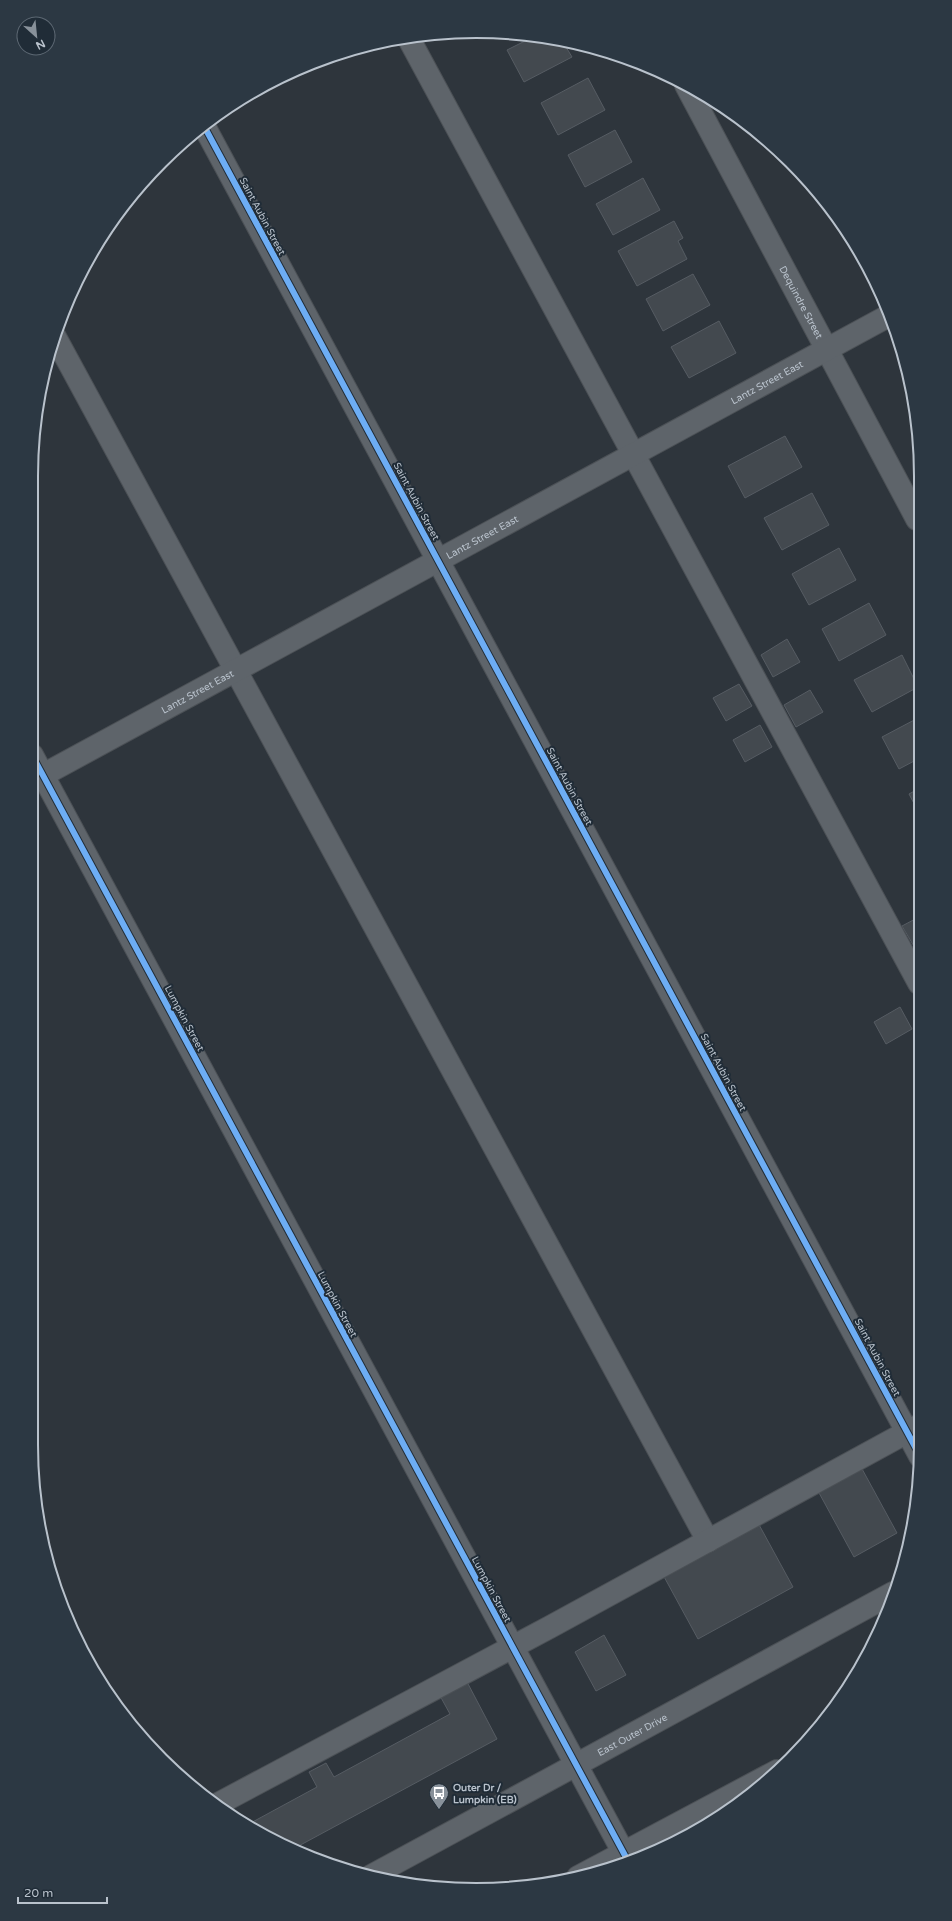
<svg xmlns="http://www.w3.org/2000/svg" width="952" height="1921" viewBox="0 0 952 1921" font-family="'Varela Round',sans-serif">
	<style>
		.building { fill: #43494f; stroke: #565c63 }
		.lines { fill: none; stroke-linecap: round; stroke-linejoin: round }
		.minor-casing { stroke: #4c5156; stroke-width: 24 }
		.minor { stroke: #5e646a; stroke-width: 22 }
		.cycleway-casing { stroke: #202c37; stroke-width: 8 }
		.cycleway { stroke: #6dadf4; stroke-width: 6 }
		.labels { text-anchor: middle; stroke-width: 4; stroke-linejoin: round; paint-order: stroke }
		.street-label { font-size: 10px; fill: #b9c2cc; stroke: #202c37 }
		.poi-label { font-size: 10px; font-weight: bold; fill: #b9c2cc; stroke: #202c37; text-anchor: start }
		.rim { fill: none; stroke: #b9c2cc; stroke-width: 2 }
	</style>
	<rect width="100%" height="100%" fill="#2e353c"/>
	<g class="building">
		<path d="M533,37L563,42L572,57L524,82L507,50Z"/>
		<path d="M588,78L605,110L558,135L541,103Z"/>
		<path d="M615,130L632,162L585,187L568,155Z"/>
		<path d="M643,178L660,210L613,235L596,204Z"/>
		<path d="M674,221L683,238L678,241L687,259L637,286L618,251Z"/>
		<path d="M693,274L710,305L663,331L646,299Z"/>
		<path d="M719,321L736,353L689,378L671,347Z"/>
		<path d="M785,436L802,467L745,498L728,466Z"/>
		<path d="M812,493L829,525L782,550L764,518Z"/>
		<path d="M839,548L856,580L809,605L792,574Z"/>
		<path d="M869,603L886,635L839,661L822,629Z"/>
		<path d="M787,639L800,662L773,677L761,655Z"/>
		<path d="M902,655L918,687L872,712L854,680Z"/>
		<path d="M739,684L752,706L726,721L713,698Z"/>
		<path d="M810,690L823,712L796,727L784,705Z"/>
		<path d="M918,718V759L899,769L882,737Z"/>
		<path d="M760,725L772,747L745,762L733,740Z"/>
		<path d="M918,789V811L909,794Z"/>
		<path d="M919,917V946L915,948L902,926Z"/>
		<path d="M900,1007L912,1029L886,1044L874,1022Z"/>
		<path d="M861,1467L897,1533L854,1557L818,1491Z"/>
		<path d="M757,1521L793,1587L698,1639L662,1573Z"/>
		<path d="M604,1635L626,1675L596,1691L575,1652Z"/>
		<path d="M466,1680L497,1739L293,1849L247,1825L317,1787L309,1772L326,1763L334,1777L450,1714L439,1694Z"/>
	</g>
	<g class="lines">
		<defs>
			<g id="minor">
				<path d="M408,37L919,983"/>
				<path id="s1" d="M686,85L917,519"/>
				<path d="M204,126L920,1456"/>
				<path d="M55,337L708,1541"/>
				<path d="M32,755L628,1861"/>
				<path id="s2" d="M32,781L890,315"/>
				<path d="M216,1805L550,1627L920,1425"/>
				<path id="s3" d="M371,1876L893,1593"/>
				<path d="M578,1877L777,1771"/>
			</g>
		</defs>
		<use href="#minor" class="minor-casing"/>
		<use href="#minor" class="minor"/>
		<defs>
			<g id="cycleway">
				<path d="M204,126L920,1456"/>
				<path d="M32,755L628,1861"/>
			</g>
		</defs>
		<use href="#cycleway" class="cycleway-casing"/>
		<use href="#cycleway" class="cycleway"/>
	</g>
	<defs>
		<symbol id="bus-pin" viewBox="-11 -11 22 30"><path d="M0 17L-7.5 6A9.5 9.5 0 1 1 7.5 6Z" fill="#88919a" stroke="#202c37"/><path d="M-5-6H5V4H4V6H2V4H-2V6H-4V4H-5ZM-3.5-4V0h7V-4ZM-3.5 1.2v1.5H-2V1.2ZM2 1.2v1.5H3.5V1.2Z" fill="#fff"/></symbol>
	</defs>
	<g fill-rule="evenodd">
		<use href="#bus-pin" x="428" y="1782" width="22" height="30"/>
	</g>
	<g class="labels">
		<g class="street-label">
			<text transform="translate(263 216) rotate(62)" y="4">Saint Aubin Street</text>
			<text dy="4" stroke="none"><textPath href="#s1" startOffset="246">Dequindre Street</textPath></text>
			<text dy="4" stroke="none"><textPath href="#s2" startOffset="836">Lantz Street East</textPath></text>
			<text transform="translate(417 501) rotate(62)" y="4">Saint Aubin Street</text>
			<text dy="4" stroke="none"><textPath href="#s2" startOffset="512">Lantz Street East</textPath></text>
			<text dy="4" stroke="none"><textPath href="#s2" startOffset="188">Lantz Street East</textPath></text>
			<text transform="translate(570 786) rotate(62)" y="4">Saint Aubin Street</text>
			<text transform="translate(185 1018) rotate(62)" y="4">Lumpkin Street</text>
			<text transform="translate(724 1072) rotate(62)" y="4">Saint Aubin Street</text>
			<text transform="translate(338 1304) rotate(62)" y="4">Lumpkin Street</text>
			<text transform="translate(878 1357) rotate(62)" y="4">Saint Aubin Street</text>
			<text transform="translate(492 1589) rotate(62)" y="4">Lumpkin Street</text>
			<text dy="4" stroke="none"><textPath href="#s3" startOffset="297">East Outer Drive</textPath></text>
		</g>
		<g class="poi-label">
			<text x="453" y="1791">Outer Dr /<tspan x="453" dy="12">Lumpkin (EB)</tspan></text>
		</g>
	</g>
	<path d="M0 0H952V1921H0ZM476 38H476A438 438 0 0 1 914 476V1445A438 438 0 0 1 476 1883H476A438 438 0 0 1 38 1445V476A438 438 0 0 1 476 38Z" fill="#2c3843" fill-rule="evenodd"/>
	<path class="rim" d="M476 38H476A438 438 0 0 1 914 476V1445A438 438 0 0 1 476 1883H476A438 438 0 0 1 38 1445V476A438 438 0 0 1 476 38Z"/>
	<g transform="translate(36 36) rotate(153)"><circle r="19" fill="#202c37" stroke="#5d6873"/>
	<path d="M0-3L7 15L0 10L-7 15Z" fill="#88919a"/>
	<text y="-6" font-size="11" font-weight="bold" text-anchor="middle" fill="#b9c2cc">N</text>
	</g>
	<path d="M18 1897v6h89v-6" fill="none" stroke="#b9c2cc" stroke-width="2"/>
	<text x="24" y="1897" font-size="12" fill="#b9c2cc" stroke="#202c37" stroke-width="3" paint-order="stroke">20 m</text>
</svg>
